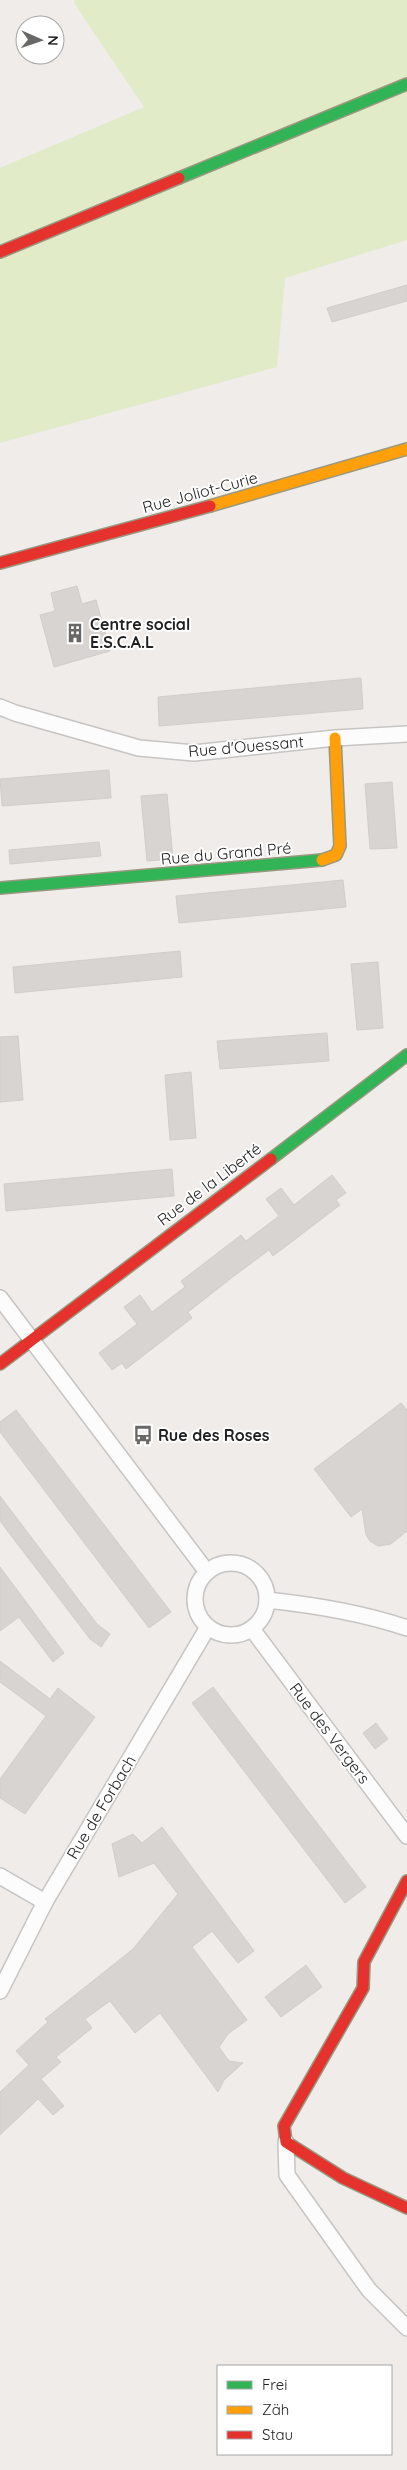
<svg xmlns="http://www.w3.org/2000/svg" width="407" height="2470" viewBox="0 0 407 2470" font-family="Quicksand,sans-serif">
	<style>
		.grass { fill: #e1ebc8 }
		.building { fill: #d7d4d2; stroke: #d2cdca }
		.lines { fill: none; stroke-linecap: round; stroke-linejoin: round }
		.street-casing { stroke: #c6c5c4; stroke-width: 18 }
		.fast-casing { stroke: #9a9880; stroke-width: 14 }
		.slow-casing { stroke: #9a9880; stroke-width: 14 }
		.jam-casing { stroke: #9a9880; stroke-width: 14 }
		.street { stroke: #fdfcfc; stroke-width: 15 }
		.fast { stroke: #30b455; stroke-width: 11 }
		.slow { stroke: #ff9f0a; stroke-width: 11 }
		.jam { stroke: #e5322d; stroke-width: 11 }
		.labels { text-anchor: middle; stroke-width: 4; stroke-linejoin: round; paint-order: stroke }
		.street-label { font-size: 16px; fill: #212121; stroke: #fff }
		.poi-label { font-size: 16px; font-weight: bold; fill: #212121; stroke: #fff; text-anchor: start }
	</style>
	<rect width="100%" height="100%" fill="#efece9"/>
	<path class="grass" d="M75,0H407V240L285,278L277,367L0,443V168L144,107L74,3Z"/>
	<g class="building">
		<path d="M407,285V301L332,322L327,308Z"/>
		<path d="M77,586L82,604L96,600L110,651L54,667L40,615L55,611L51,593Z"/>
		<path d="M361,678L363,709L159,726L158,697Z"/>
		<path d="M109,770L111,798L2,806L0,779Z"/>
		<path d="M392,782L397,848L370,849L365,784Z"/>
		<path d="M167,794L173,859L147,861L141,796Z"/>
		<path d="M99,842L101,856L10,864L9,850Z"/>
		<path d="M343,880L346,907L179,923L176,896Z"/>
		<path d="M180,951L182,977L15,993L13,967Z"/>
		<path d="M378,962L383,1028L357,1030L351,964Z"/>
		<path d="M327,1033L329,1061L220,1069L217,1041Z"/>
		<path d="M18,1036L23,1100L0,1102V1037Z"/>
		<path d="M191,1072L196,1138L170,1140L165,1075Z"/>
		<path d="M172,1169L174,1196L6,1211L4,1184Z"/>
		<path d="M332,1175L346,1193L336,1200L340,1205L273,1256L269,1250L234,1276L188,1312L192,1318L126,1369L122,1363L112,1370L99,1353L137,1324L124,1307L140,1295L152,1312L185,1287L181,1281L241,1235L246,1241L279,1216L266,1199L281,1188L294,1205Z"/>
		<path d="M401,1403L407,1410V1531L391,1544L378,1546L370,1541L366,1535L362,1509L351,1517L314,1469Z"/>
		<path d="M16,1410L171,1612L149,1628L0,1432V1422Z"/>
		<path d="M0,1496L97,1624L110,1634L101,1647L90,1639L0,1521Z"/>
		<path d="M0,1567L64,1653L53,1662L19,1617L0,1631Z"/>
		<path d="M0,1661L50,1699L58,1688L95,1717L25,1814L0,1798V1779L46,1716L0,1682Z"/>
		<path d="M213,1687L366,1887L345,1903L192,1703Z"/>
		<path d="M376,1723L388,1739L375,1749L363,1733Z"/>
		<path d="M162,1827L254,1951L238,1963L212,1931L192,1947L247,2020L228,2034L219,2047L229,2061L243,2063L224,2080L218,2092L160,2013L135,2033L110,2001L85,2019L92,2028L56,2057L61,2062L41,2079L64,2106L53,2115L38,2099L0,2135V2092L29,2065L16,2051L48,2022L45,2019L133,1949L178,1894L154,1863L119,1877L112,1844L133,1834L142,1843Z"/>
		<path d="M306,1965L322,1987L281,2017L265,1997Z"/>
	</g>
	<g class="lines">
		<defs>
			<g id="street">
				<path d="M0,707L15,713L139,748L194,753L335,738L407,734"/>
				<path d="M0,1298L207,1572"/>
				<circle cx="231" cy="1599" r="36"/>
				<path d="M267,1600C314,1605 363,1613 407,1628"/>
				<path d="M252,1629L407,1836"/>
				<path d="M0,1876L45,1902"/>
				<path d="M0,1991L45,1902L208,1627"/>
				<path d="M286,2142L287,2175L369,2290L407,2328"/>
			</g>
			<g id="fast">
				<path d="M179,178L407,84"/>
				<path d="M0,888L322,860"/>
				<path d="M271,1159L407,1055"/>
			</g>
			<g id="slow">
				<path d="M210,506L407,449"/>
				<path d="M322,860L336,855L340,846L335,738"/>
			</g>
			<g id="jam">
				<path d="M0,252L179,178"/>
				<path d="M0,563L210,506"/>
				<path d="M0,1364L271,1159"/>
				<path d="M407,1881L364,1962L363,1988L284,2126L286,2142L343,2178L407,2208"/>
			</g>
		</defs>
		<use href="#street" class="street-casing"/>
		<use href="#fast" class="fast-casing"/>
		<use href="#slow" class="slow-casing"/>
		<use href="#jam" class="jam-casing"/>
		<use href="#street" class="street"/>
		<use href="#fast" class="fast"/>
		<use href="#slow" class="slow"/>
		<use href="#jam" class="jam"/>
	</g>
	<defs>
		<symbol id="building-bare" viewBox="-9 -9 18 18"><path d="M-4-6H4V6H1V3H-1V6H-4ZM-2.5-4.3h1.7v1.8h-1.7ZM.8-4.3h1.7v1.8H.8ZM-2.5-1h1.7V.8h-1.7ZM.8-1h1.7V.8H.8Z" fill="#696867" stroke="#fff" stroke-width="2.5" paint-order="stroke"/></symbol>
		<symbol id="bus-bare" viewBox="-9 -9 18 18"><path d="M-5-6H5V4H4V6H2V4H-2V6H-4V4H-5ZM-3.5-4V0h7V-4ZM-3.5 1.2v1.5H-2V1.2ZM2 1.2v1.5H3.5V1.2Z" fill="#696867" stroke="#fff" stroke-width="2.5" paint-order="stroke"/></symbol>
	</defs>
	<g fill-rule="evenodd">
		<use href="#building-bare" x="61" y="619" width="28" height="28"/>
		<use href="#bus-bare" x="129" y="1421" width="28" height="28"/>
	</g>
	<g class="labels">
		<g class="street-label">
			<text transform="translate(200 492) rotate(-15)" y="6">Rue Joliot-Curie</text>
			<text transform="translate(246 746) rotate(-5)" y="6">Rue d'Ouessant</text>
			<text transform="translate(226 853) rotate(-5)" y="6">Rue du Grand Pré</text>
			<text transform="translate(209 1184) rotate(-37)" y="6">Rue de la Liberté</text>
			<text transform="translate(330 1733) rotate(53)" y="6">Rue des Vergers</text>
			<text transform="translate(101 1807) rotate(-59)" y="6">Rue de Forbach</text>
		</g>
		<g class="poi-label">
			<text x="90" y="630">Centre social<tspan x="90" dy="18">E.S.C.A.L</tspan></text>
			<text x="158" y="1441">Rue des Roses</text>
		</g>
	</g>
	<rect x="217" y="2365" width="175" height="90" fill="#ffffff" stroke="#a6a6a6"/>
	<rect x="227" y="2381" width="25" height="8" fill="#30b455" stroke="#a6a6a6"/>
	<text x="262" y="2390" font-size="15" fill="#212121">Frei</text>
	<rect x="227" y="2406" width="25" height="8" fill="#ff9f0a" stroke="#a6a6a6"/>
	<text x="262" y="2415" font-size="15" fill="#212121">Zäh</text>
	<rect x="227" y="2431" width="25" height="8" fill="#e5322d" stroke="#a6a6a6"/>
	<text x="262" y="2440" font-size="15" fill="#212121">Stau</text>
	<g transform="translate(40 40) rotate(92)"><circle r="24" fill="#ffffff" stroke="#a6a6a6"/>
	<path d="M0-4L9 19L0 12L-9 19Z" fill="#696867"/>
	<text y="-8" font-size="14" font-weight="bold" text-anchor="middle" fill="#212121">N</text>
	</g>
</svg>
